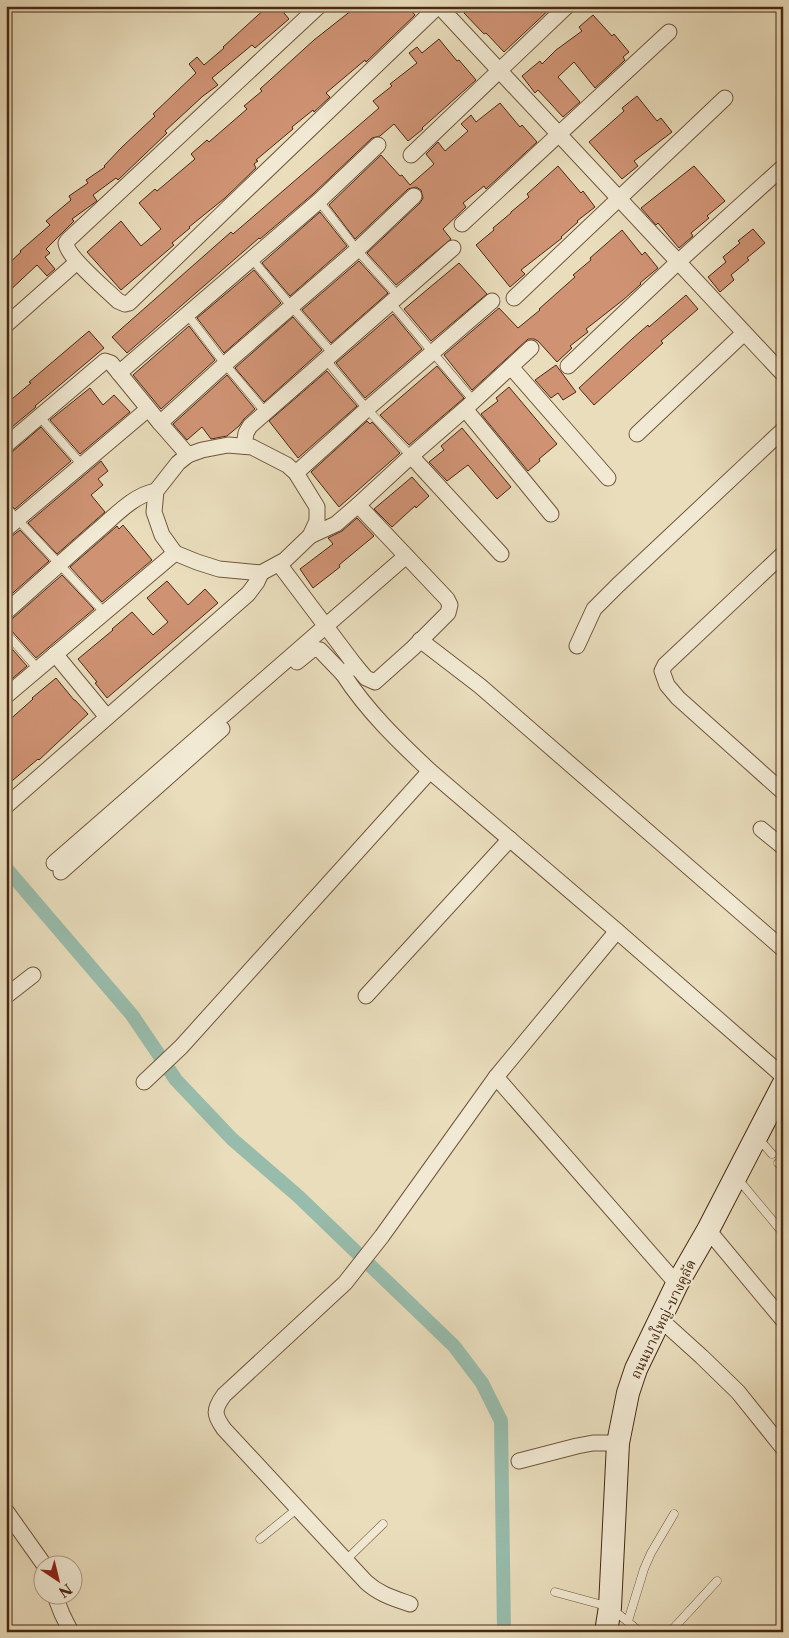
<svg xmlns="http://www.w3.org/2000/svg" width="789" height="1638" viewBox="0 0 789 1638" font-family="'Libre Caslon Text','Noto Serif Thai',serif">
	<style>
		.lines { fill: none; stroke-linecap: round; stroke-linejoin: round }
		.canal { stroke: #98bcac; stroke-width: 14 }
		.building { fill: #cf9374; stroke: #492913 }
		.lane-casing { stroke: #71563d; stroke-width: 9 }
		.street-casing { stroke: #71563d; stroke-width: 17 }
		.secondary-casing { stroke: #492913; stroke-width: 24 }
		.lane { stroke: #f1e9d3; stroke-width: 8 }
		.street { stroke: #f1e9d3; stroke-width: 15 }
		.secondary { stroke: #f1e9d3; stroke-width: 22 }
		.labels { text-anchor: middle; stroke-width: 4; stroke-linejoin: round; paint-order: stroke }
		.street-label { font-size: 14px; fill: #492913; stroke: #f1e9d3 }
	</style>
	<rect width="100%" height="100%" fill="#e9ddbc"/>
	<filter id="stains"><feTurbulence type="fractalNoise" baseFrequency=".004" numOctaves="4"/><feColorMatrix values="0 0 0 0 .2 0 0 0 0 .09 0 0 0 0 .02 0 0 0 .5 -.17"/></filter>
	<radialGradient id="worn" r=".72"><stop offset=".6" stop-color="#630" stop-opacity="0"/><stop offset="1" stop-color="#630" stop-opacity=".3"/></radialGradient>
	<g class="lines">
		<path class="canal" d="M6,868L132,1015L176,1080L232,1139L298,1196L454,1346L482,1383L501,1421L504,1632"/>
	</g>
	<g class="building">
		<path d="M268,6H293L284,13L289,19L255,48L252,45L212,78L218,85L203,96L165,131L167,133L118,180L116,178L93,195L97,201L72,219L74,221L46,249L50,253L45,257L55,269L47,276L37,265L6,294V266L21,252L20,251L50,225L46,221L71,200L69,196L88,183L86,180L105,167L104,166L122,147L155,116L153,114L196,73L189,64L197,57L204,65L224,48L223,47Z"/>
		<path d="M357,6H408L415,15L366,62L365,60L326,93L330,97L314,112L313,110L292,127L293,129L256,160L258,161L254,164L256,168L225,198L189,227L190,228L172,243L174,245L121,290L87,252L121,221L141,246L161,229L139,203L155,189L157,191L195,159L191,154L207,140L209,142L247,109L244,106L262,91L260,89L314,40Z"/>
		<path d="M471,6H553L504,52L486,33L484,34L464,13Z"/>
		<path d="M593,15L612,36L614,34L629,52L623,57L625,60L595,88L574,62L558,77L580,102L563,117L538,90L535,93L522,76L540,61L542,64L556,50L582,31L579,27Z"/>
		<path d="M439,39L457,61L459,60L476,80L422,128L423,129L408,141L394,124L380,136L372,138L313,194L260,239L259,238L127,353L112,337L231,232L233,234L379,108L373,101L392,86L390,84L417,63L409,53L417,47L422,53Z"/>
		<path d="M637,96L657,121L661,118L672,132L634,161L638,166L622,179L589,142L624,111L622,108Z"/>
		<path d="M500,103L520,127L522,125L537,142L486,189L484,186L463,203L466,207L443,229L451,239L396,285L367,253L420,203L423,198L421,190L416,187L408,189L355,239L329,205L381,155L400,176L402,175L410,185L434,164L426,154L438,142L445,151L468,131L461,124L471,115L476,122Z"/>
		<path d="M558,166L581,193L583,191L595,207L577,221L578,222L561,237L562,238L521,270L525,274L510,287L476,245L494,230L493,228L511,213V212L529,197L527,194Z"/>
		<path d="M694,166L725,201L707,216L709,218L691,233L693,236L679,248L658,223L656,225L641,208Z"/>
		<path d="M320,212L347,246L290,296L262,263Z"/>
		<path d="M753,229L765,243L747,258L749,260L731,275L734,280L720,292L708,277L726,262L723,257L740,243L738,241Z"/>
		<path d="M622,230L642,255L645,252L658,268L640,283L641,284L623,300L586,329L588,332L570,346L572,348L557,362L538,341L534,339H528L472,390L444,355L499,308L518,328L540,310L539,309L575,277L573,275L591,260L590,258Z"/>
		<path d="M359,261L388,293L331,343L302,310Z"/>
		<path d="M459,263L487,294L431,341L404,309Z"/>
		<path d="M254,270L281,303L224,353L197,318Z"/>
		<path d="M686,295L698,309L661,341L663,343L594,405L579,388L632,339L648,325L649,327Z"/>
		<path d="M393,314L422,349L365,398L336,363Z"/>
		<path d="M293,317L322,350L264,402L235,368Z"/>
		<path d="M189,326L215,360L161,409L133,375Z"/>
		<path d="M89,331L104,348L35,406L36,407L6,432V404L31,383L29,382Z"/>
		<path d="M556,365L576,392L563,400L558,393L551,398L535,380Z"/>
		<path d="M437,366L464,398L409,445L380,415Z"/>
		<path d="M327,371L357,406L298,458L269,421Z"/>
		<path d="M227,375L255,409L244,419L239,426L227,436L211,439L202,427L187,440L173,424Z"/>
		<path d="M509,387L557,444L539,459L540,461L528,471L481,414L498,401L496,398Z"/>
		<path d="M90,388L103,405L114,395L130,412L80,454L50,420Z"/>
		<path d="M367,421L370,424L372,422L400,453L339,507L311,472Z"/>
		<path d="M41,427L71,461L15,509L6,502V454L12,452Z"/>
		<path d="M462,428L511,487L497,499L468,465L447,481L429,462L444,450L441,446Z"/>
		<path d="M101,461L108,471L98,479L103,485L91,495L105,512L57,554L28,523Z"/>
		<path d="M412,477L429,496L416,508L415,506L392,527L374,509Z"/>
		<path d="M357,518L374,536L339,565L340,567L313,588L300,569L333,544L328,538L342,531Z"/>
		<path d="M123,525L152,560L102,602L70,567L117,526L119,529Z"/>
		<path d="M20,530L49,561L6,599V538L12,536Z"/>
		<path d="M62,575L94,609L36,658L10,629L6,628V621L12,619Z"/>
		<path d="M167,581L188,605L205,589L218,603L107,698L95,683L97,682L78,659L113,630L112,629L132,612L153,635L168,622L147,598Z"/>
		<path d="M6,642L27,666L6,684Z"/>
		<path d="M56,678L74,700H75L88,714L39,760L38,759L6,786V723L33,699L32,698Z"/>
	</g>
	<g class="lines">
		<defs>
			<g id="lane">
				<path d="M319,201L357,250L398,296"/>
				<path d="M252,259L292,307L333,354"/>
				<path d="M391,303L473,400"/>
				<path d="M187,314L225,364L266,413"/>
				<path d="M326,360L367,409L411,456"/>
				<path d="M39,416L82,465"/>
				<path d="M6,507L104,612"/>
				<path d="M6,633L38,669"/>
				<path d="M759,1139L772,1154"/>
				<path d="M778,1163L783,1168"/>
				<path d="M738,1179L783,1233"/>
				<path d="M260,1539L298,1508"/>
				<path d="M346,1560L383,1524"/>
				<path d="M555,1592L610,1607L640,1632"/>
				<path d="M628,1621L644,1569L651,1553L674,1514"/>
				<path d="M670,1632L717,1581"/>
			</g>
			<g id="street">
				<path d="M319,6L68,240L66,243C67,257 106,289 118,301L125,304L129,303L438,6"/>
				<path d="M439,6L783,374"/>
				<path d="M411,155L567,6"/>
				<path d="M462,224L669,32"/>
				<path d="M514,298L725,98"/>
				<path d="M6,325L77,262"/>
				<path d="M568,366L678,262L783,167"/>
				<path d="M511,367L608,478"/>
				<path d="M119,373L319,201L378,145"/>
				<path d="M465,409L551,514"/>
				<path d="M160,423L225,364L357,250L414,196"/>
				<path d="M637,434L744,333"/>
				<path d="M6,445L105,361L111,363L160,423L188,455"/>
				<path d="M228,445L252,447L287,465L296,473L317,507V521L310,536L285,560L261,573L219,569L197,562L175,553L162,535L154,512L156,491L178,463L188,455L202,450Z"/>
				<path d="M244,446L246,433L250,426L453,248"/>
				<path d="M411,456L501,554"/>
				<path d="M296,473L367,409L492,301"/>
				<path d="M6,529L148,409"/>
				<path d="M310,536L336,524L358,505L411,456L465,409L531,348"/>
				<path d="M783,554L665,665L662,671L667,685L678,698L783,792"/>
				<path d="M279,564L355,665L343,674C367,711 398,741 430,771L617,931L783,1076"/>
				<path d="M6,612C36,585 66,558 96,532C114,517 133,495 156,491"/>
				<path d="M420,640L480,686L783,949"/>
				<path d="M577,646L594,609L618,585L783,430"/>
				<path d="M55,654L107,717"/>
				<path d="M297,662L313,649L320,650L343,674"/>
				<path d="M355,665L366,678L375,682L413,648L448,613L450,605L447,599L358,505"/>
				<path d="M6,696L175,553"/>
				<path d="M6,806L248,594L257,582L261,573"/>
				<path d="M761,829L783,847"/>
				<path d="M54,863L406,556"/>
				<path d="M61,872L222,729"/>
				<path d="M6,996L33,975"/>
				<path d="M366,996L510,839"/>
				<path d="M496,1077L677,1284"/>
				<path d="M144,1082L181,1047L430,771"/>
				<path d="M708,1230L783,1320"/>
				<path d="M660,1319L702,1357L738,1392L783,1448"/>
				<path d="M519,1461L577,1446L593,1443H618"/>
				<path d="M6,1511L45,1566"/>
				<path d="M55,1596L62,1614L71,1632"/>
				<path d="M410,1604C393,1598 379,1594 366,1582L224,1429C214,1415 213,1410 224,1395L345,1283L382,1236L496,1077L617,931"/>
			</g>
			<path id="secondary" d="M606,1632L610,1607L618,1443L628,1393L636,1369L677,1284L708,1230L783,1085"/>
		</defs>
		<use href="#lane" class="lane-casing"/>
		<use href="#street" class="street-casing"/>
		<use href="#secondary" class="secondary-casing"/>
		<use href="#lane" class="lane"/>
		<use href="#street" class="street"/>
		<use href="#secondary" class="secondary"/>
	</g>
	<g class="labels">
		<g class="street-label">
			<text transform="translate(663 1319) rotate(-64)" y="5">ถนนบางใหญ่-บางคูลัด</text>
		</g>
	</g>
	<rect width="789" height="1638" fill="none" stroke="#e9ddbc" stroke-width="25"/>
	<rect x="8" y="8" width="774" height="1623" fill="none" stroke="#492913" stroke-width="2.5"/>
	<rect x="12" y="12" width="764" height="1613" fill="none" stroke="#492913"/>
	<g transform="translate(58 1580) rotate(145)"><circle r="24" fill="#f1e9d3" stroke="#ae9c86"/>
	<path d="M0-4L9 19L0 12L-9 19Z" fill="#8f2418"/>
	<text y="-8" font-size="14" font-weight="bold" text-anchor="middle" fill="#492913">N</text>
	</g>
	<rect width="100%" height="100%" filter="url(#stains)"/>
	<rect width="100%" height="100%" fill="url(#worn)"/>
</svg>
